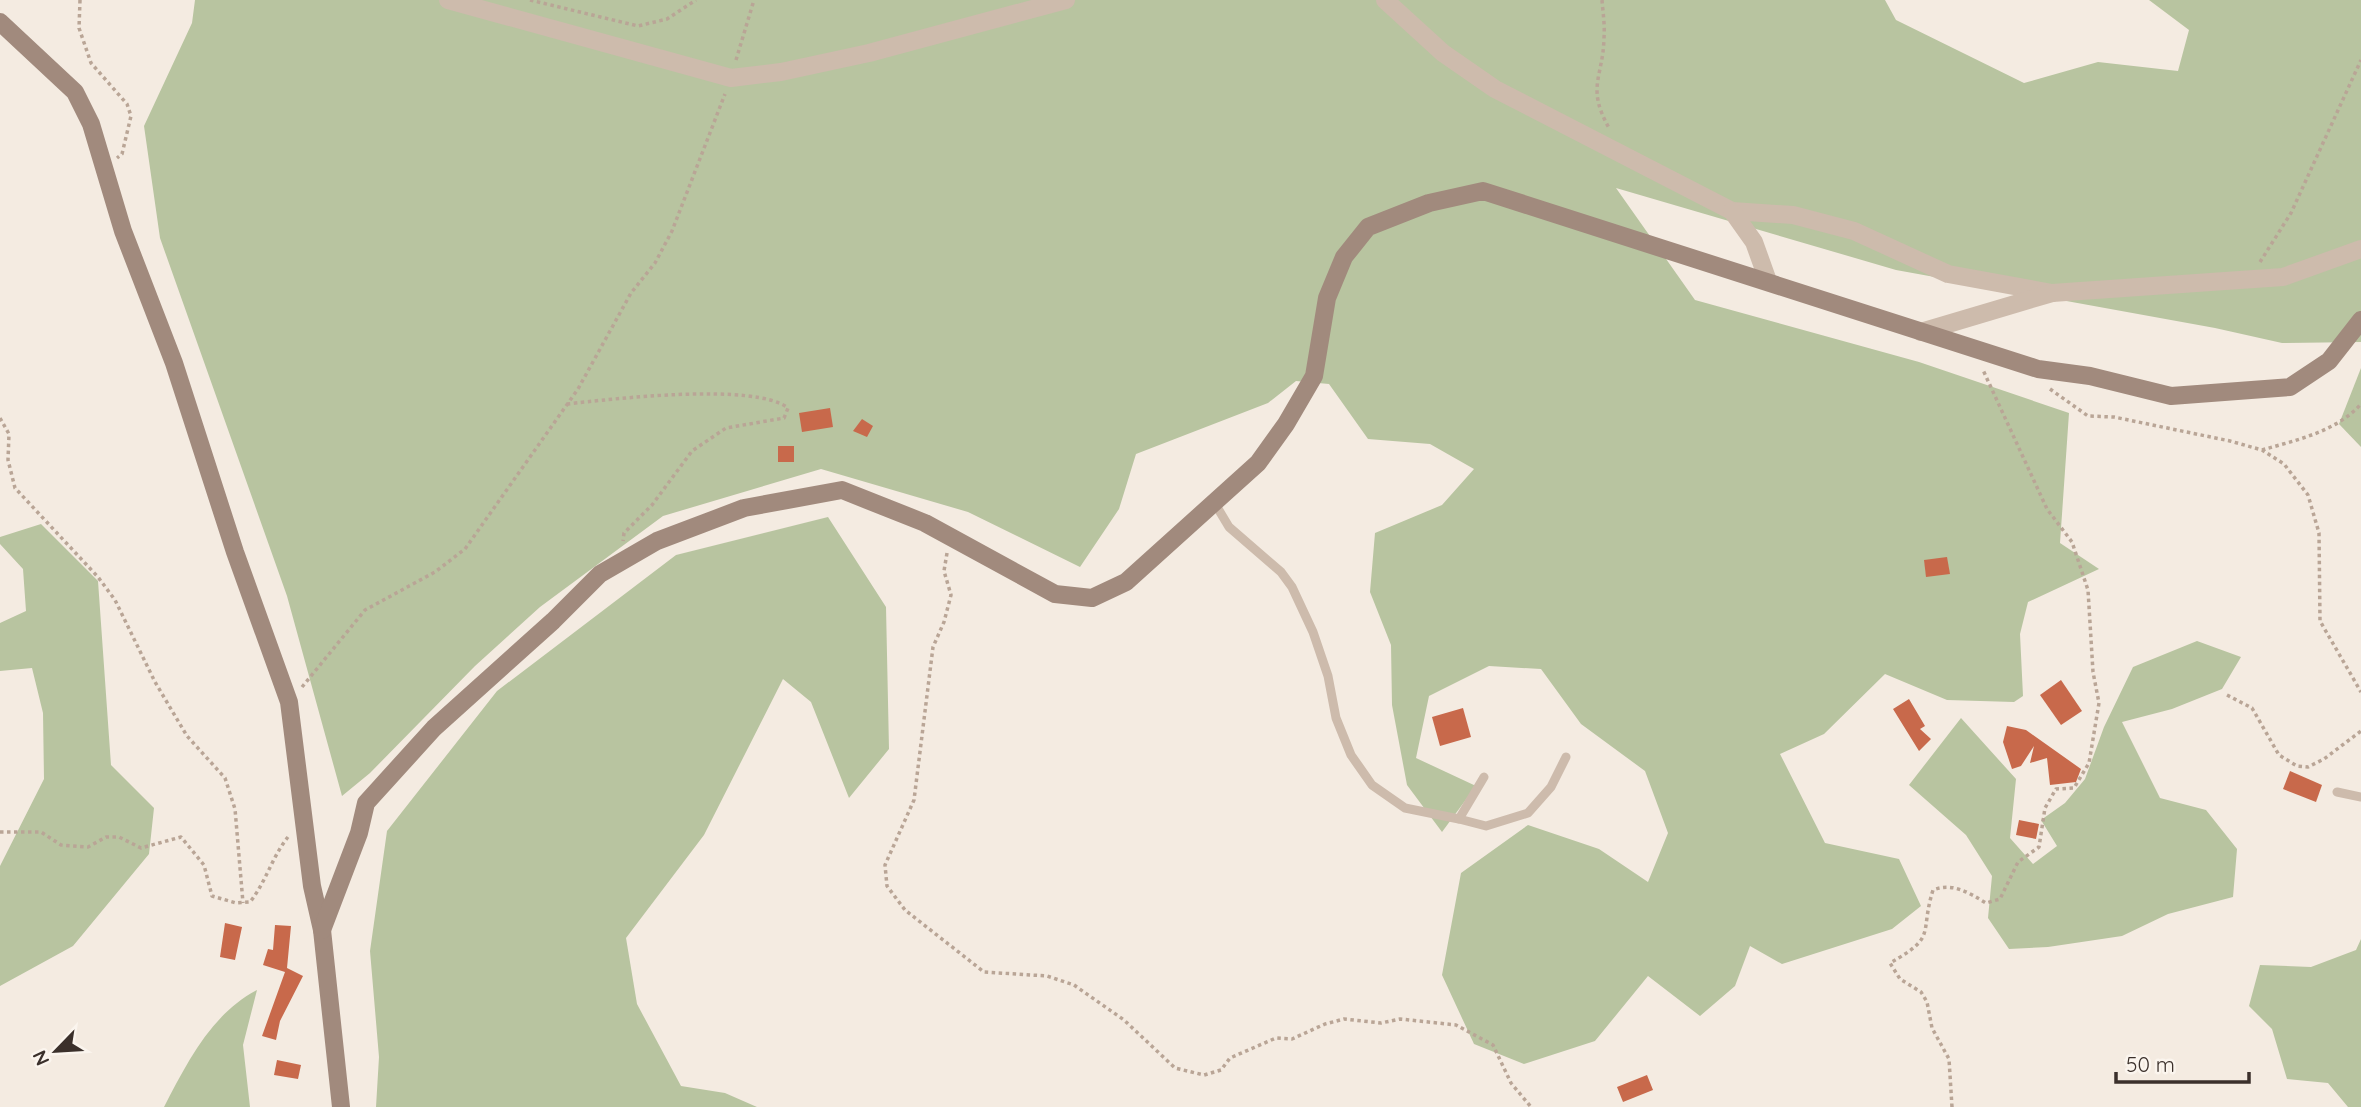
<svg xmlns="http://www.w3.org/2000/svg" width="2361" height="1107" viewBox="0 0 2361 1107" font-family="Quicksand,sans-serif">
	<style>
		.green { fill: #b8c4a0 }
		.building { fill: #c8694b }
		.lines { fill: none; stroke-linecap: round; stroke-linejoin: round }
		.path { stroke: #b9a596; stroke-width: 3.5; stroke-dasharray: 3.5 3.5; stroke-linecap: butt }
		.lane { stroke: #cdbbac; stroke-width: 9 }
		.street { stroke: #cdbbac; stroke-width: 18 }
		.secondary { stroke: #a18a7d; stroke-width: 18 }
	</style>
	<rect width="100%" height="100%" fill="#f4ebe1"/>
	<g class="green">
		<path d="M195,0H1885L1896,20L2024,83L2098,62L2178,71L2189,30L2149,0H2361V342L2282,343L2215,328L1896,270L1616,188L1695,300L1919,362L2069,413L2060,543L2099,569L2028,602L2020,634L2023,696L2014,702L1947,700L1885,674L1824,734L1780,754L1825,843L1899,859L1921,906L1892,929L1782,964L1750,946L1735,986L1700,1016L1648,976L1595,1041L1524,1064L1474,1044L1442,975L1461,873L1528,825L1599,849L1648,882L1668,833L1645,771L1581,724L1541,669L1489,666L1429,696L1416,758L1476,786L1442,832L1407,785L1392,705L1391,645L1370,592L1375,533L1442,505L1474,469L1430,444L1368,439L1329,384L1296,381L1268,403L1136,454L1119,509L1080,567L968,512L821,469L663,516L540,607L475,666L370,773L342,796L287,596L160,238L144,126L192,23Z"/>
		<path d="M2361,368V447L2339,424Z"/>
		<path d="M828,517L886,607L889,749L849,798L811,702L783,679L704,835L626,938L637,1004L681,1086L725,1093L757,1107H376L379,1057L370,951L387,831L497,691L676,555Z"/>
		<path d="M41,524L98,581L111,765L154,808L149,854L73,946L0,986V866L44,779L43,713L32,668L0,671V623L26,611L23,569L0,544V537Z"/>
		<path d="M2197,641L2241,657L2222,689L2172,709L2122,722L2160,798L2206,810L2237,849L2233,897L2168,914L2122,936L2048,947L2009,949L1988,918L1992,876L1966,835L1909,785L1961,718L2016,779L2010,838L2033,864L2057,846L2041,820L2065,803L2085,779L2104,727L2133,667Z"/>
		<path d="M2361,939V1107H2348L2328,1083L2287,1079L2272,1029L2249,1006L2260,965L2311,967L2356,950Z"/>
		<path d="M257,990L243,1045L250,1107H164C187,1063 211,1014 257,990Z"/>
	</g>
	<g class="building">
		<path d="M830,408L833,427L802,432L799,413Z"/>
		<path d="M862,419L873,426L867,437L853,431Z"/>
		<rect x="778" y="446" width="16" height="16"/>
		<path d="M1947,557L1950,574L1926,577L1924,560Z"/>
		<path d="M2061,680L2082,711L2061,725L2040,695Z"/>
		<path d="M1909,699L1925,726L1920,729L1931,739L1919,751L1893,709Z"/>
		<path d="M1463,708L1471,737L1440,746L1432,717Z"/>
		<path d="M2007,726L2026,730L2081,769L2076,782L2050,785L2047,758L2030,763L2034,746L2021,766L2012,769L2003,742Z"/>
		<path d="M2290,771L2322,785L2316,802L2283,789Z"/>
		<path d="M2019,820L2039,824L2036,839L2016,835Z"/>
		<path d="M225,923L242,927L235,960L220,957Z"/>
		<path d="M275,925L291,926L287,968L303,976L280,1021L276,1040L262,1036L285,972L263,965L268,949L273,950Z"/>
		<path d="M277,1060L301,1065L298,1079L274,1075Z"/>
		<path d="M1647,1075L1653,1090L1623,1102L1617,1087Z"/>
	</g>
	<g class="lines">
		<g class="path">
			<path d="M80,0L79,28L91,63L127,104L131,116L122,154L117,158"/>
			<path d="M530,0L638,26L667,19L696,0"/>
			<path d="M1602,0C1603,13 1605,26 1604,38C1603,78 1586,87 1609,128"/>
			<path d="M736,60L754,0"/>
			<path d="M2260,262L2291,213L2361,60"/>
			<path d="M2050,389L2088,416L2114,417L2230,441L2262,450L2284,464L2308,495L2319,533L2320,621L2361,692"/>
			<path d="M567,404C612,399 755,382 788,408L784,418L726,428L692,451L652,505L624,533L623,541"/>
			<path d="M0,418L9,434L8,460L15,488L98,577L115,600L155,682L187,736L225,778L235,809L243,903"/>
			<path d="M2262,450C2296,440 2336,432 2361,404"/>
			<path d="M947,553L944,571L951,595L944,622L933,647L914,800L885,865L887,886L905,910L984,972L1047,976L1074,985L1124,1020L1175,1068L1204,1075L1221,1070L1230,1058L1276,1038L1292,1039L1325,1024L1344,1019L1381,1023L1400,1019L1456,1025L1493,1045L1511,1083L1531,1107"/>
			<path d="M302,687L365,610L435,572L465,549L578,389L631,293L655,263L672,231L725,94"/>
			<path d="M2227,695L2252,708L2279,755L2297,766L2308,767L2324,759L2361,731"/>
			<path d="M0,832H41L61,845L88,847L106,837H119L141,848L181,837L204,865L212,896L236,903L250,902C266,882 272,857 288,837"/>
			<path d="M1952,1107L1949,1059L1932,1028L1927,1002L1921,992L1900,979L1890,963C1938,936 1919,935 1933,890C1953,882 1969,893 1986,903L2000,899L2018,862L2039,847L2045,808L2056,789L2074,788L2089,763L2099,703L2093,672L2088,590L2072,542L2047,509L1983,370"/>
		</g>
		<g class="lane">
			<path d="M1214,502L1229,527L1281,572L1292,587L1313,632L1328,676L1336,718L1351,755L1372,785L1405,808L1459,819L1484,777"/>
			<path d="M2337,792L2361,797"/>
			<path d="M1459,819L1486,826L1528,813L1551,787L1566,757"/>
		</g>
		<g class="street">
			<path d="M448,0L731,78L781,72L869,53L1066,0"/>
			<path d="M1385,0L1443,53L1495,89L1732,211L1793,215L1854,231L1948,274L2052,293"/>
			<path d="M1732,211L1754,242L1768,281"/>
			<path d="M1921,332L2052,293L2283,277L2361,249"/>
		</g>
		<g class="secondary">
			<path d="M0,22L75,92L91,124L123,231L174,363L235,552L289,702L312,886L322,930L341,1107"/>
			<path d="M322,930L359,833L366,803L434,728L553,621L600,574L657,541L744,508L842,490L925,523L1055,594L1092,598L1126,582L1258,463L1286,424L1314,376L1327,298L1344,257L1368,227L1429,203L1483,191L2038,369L2090,376L2171,396L2290,387L2329,361L2361,320"/>
		</g>
	</g>
	<g transform="translate(56 1051) rotate(245)" stroke="#fbf5ee" stroke-width="5" paint-order="stroke">
	<path d="M0-5L12 26L0 18L-12 26Z" fill="#3b302b"/>
	<text y="-10" font-size="19" font-weight="bold" text-anchor="middle" fill="#3b302b">N</text>
	</g>
	<path d="M2116 1072v10h133v-10" fill="none" stroke="#3b302b" stroke-width="3.5"/>
	<text x="2126" y="1072" font-size="21" fill="#3b302b" stroke="#fbf5ee" stroke-width="5" paint-order="stroke">50 m</text>
</svg>
